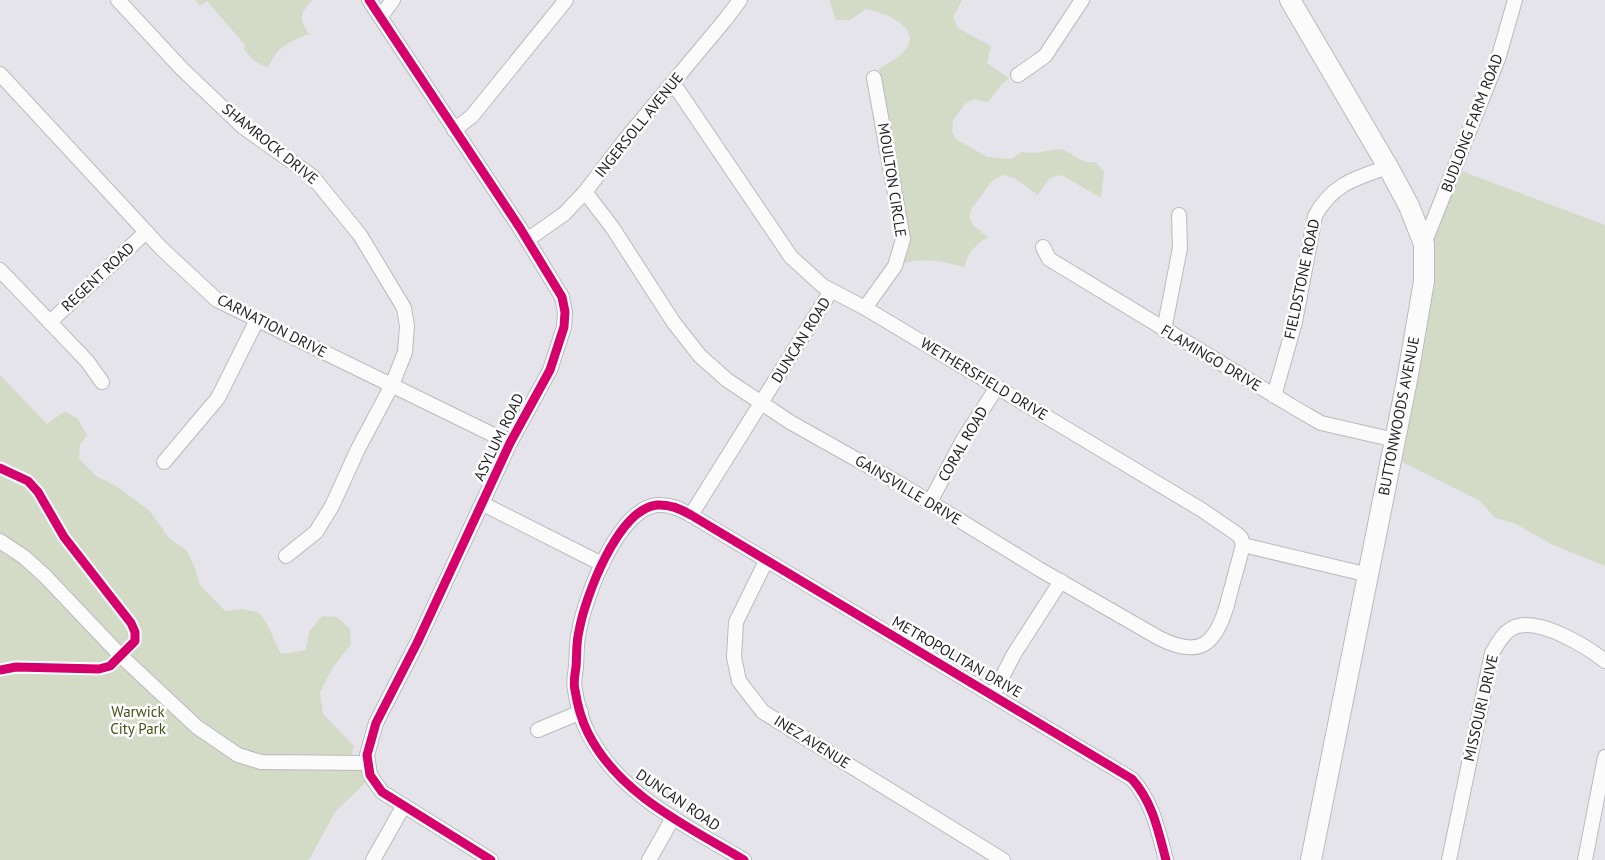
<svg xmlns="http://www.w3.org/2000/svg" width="1605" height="860" viewBox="0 0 1605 860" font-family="'PT Sans',sans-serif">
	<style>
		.green { fill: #d3dbc6 }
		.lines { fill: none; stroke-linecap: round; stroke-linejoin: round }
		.street-casing { stroke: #bababe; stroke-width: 16 }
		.secondary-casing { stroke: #bababe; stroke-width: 22 }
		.street { stroke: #fbfbfc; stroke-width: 14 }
		.secondary { stroke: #fbfbfc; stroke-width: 20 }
		.cycleway-casing { stroke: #fff; stroke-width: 13 }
		.cycleway { stroke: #d6006c; stroke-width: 9 }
		.labels { text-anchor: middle; stroke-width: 5; stroke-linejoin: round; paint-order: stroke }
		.street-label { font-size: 15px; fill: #1f1e22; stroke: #fff }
		.park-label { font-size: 15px; fill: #425115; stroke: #fff }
	</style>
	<rect width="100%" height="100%" fill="#e5e4ea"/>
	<g class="green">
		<path d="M195,0H312C300,15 298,17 309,34C287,43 278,46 268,68L253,60L244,49L245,45L207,1L200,6Z"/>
		<path d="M829,0H962L953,17L958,28L991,46L987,63L1009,78L1001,85L988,102L974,99L965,104L953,120L952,131L956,139L987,157L1011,159L1022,152L1035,153L1057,149L1064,150L1085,162H1095L1104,171L1101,198L1062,175L1050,178L1038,195L1014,178L1003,175L993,180L972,208L969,216L973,225L988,237C976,244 968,253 964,267C939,261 921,256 896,266L902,238L879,69C885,64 893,61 899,56C930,30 887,13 866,9L850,20H836Z"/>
		<path d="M1456,169L1605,225V566L1551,544L1514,523L1495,518L1480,501L1392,457L1405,384L1420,227L1443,197Z"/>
		<path d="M0,375L47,424L65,411L77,418L87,435L80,445L79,458L96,476L116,486L149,510L169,538L187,551L195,568L200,585L225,611L242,609L258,612L266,622L281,654L306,650L309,632L322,616L337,617L350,629L351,644L332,669L320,692L323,714L354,746L349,762L366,763L370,778L335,812L309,860H0Z"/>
	</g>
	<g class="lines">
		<defs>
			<g id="street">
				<path d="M118,0L182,69L243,127L312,176L360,235L404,308L407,326L405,352L392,385L358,449L332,506L316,532L286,556"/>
				<path d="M369,0L520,228L562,297L565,312L564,327L550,370L510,443L417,643L376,723L367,755L370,775L382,792L491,860"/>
				<path d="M381,16L393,0"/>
				<path d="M0,74L162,249L217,300L510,443"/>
				<path d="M1018,75L1045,56L1082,0"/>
				<path d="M673,83L791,257L823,286L865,308L1202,510L1237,534L1241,538L1243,545L1369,575"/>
				<path d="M454,130L472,116L566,0"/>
				<path d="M585,192L612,227L674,323L700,356L727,380L790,422L902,485L1039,569L1159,638C1199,658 1215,646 1227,605C1232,585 1238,565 1243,545"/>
				<path d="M527,240L564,214L585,192L624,141L725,20L740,0"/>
				<path d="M1424,244L1498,59L1515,0"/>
				<path d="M1043,247L1049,259L1295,408L1321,423L1395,440"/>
				<path d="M0,270L87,361L102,382"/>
				<path d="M865,308L895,266L903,239L874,78"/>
				<path d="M50,322L146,232"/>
				<path d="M1164,330L1180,248L1179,215"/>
				<path d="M1274,396L1295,322L1315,216C1332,184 1356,178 1388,167"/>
				<path d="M164,462L218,398L257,320"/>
				<path d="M930,502L963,440L997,387"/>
				<path d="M483,504L602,564"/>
				<path d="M691,515L831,291"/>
				<path d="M0,541L24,557L45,576L120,655L197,727L238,755L261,762L368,763"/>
				<path d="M766,561L736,622L734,657L739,681L763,712L1003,860"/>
				<path d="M993,695L1014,654L1061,581"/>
				<path d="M538,730L581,712"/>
				<path d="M373,860L403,807"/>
				<path d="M649,860L673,818"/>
				<path d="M744,860C687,826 619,795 588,733C582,721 577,703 575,690C573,683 575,674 576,667C577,655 576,642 579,631C585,597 618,509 657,505C670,504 680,509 691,515L1132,779C1153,803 1158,830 1166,860"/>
				<path d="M1449,860L1492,653C1498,643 1505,629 1518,626C1543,620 1586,646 1605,661"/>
				<path d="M1585,860L1605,757"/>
			</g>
			<path id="secondary" d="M1290,0L1388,167L1409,206L1424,244V281L1408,375L1311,860"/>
		</defs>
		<use href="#street" class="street-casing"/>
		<use href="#secondary" class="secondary-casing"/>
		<use href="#street" class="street"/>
		<use href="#secondary" class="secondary"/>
		<defs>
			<g id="cycleway">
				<path d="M369,0L520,228L562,297L565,312L564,327L550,370L510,443L417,643L376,723L367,755L370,775L382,792L491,860"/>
				<path d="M0,468L28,481L38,492L64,537L131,623L135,632V641L110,666L99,669L16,667L0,670"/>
				<path d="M744,860C687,826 619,795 588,733C582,721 577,703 575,690C573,683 575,674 576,667C577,655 576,642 579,631C585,597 618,509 657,505C670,504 680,509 691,515L1132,779C1153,803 1158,830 1166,860"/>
			</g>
		</defs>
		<use href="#cycleway" class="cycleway-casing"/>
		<use href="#cycleway" class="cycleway"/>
	</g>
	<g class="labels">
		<g class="street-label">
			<text transform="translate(1472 123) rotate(-69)" y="5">BUDLONG FARM ROAD</text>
			<text transform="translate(639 125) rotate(-51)" y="5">INGERSOLL AVENUE</text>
			<text transform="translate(270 144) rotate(39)" y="5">SHAMROCK DRIVE</text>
			<text transform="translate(892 180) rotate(81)" y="5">MOULTON CIRCLE</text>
			<text transform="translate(98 277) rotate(-43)" y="5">REGENT ROAD</text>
			<text transform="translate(1302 279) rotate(-78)" y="5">FIELDSTONE ROAD</text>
			<text transform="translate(272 326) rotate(27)" y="5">CARNATION DRIVE</text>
			<text transform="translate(801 340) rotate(-58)" y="5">DUNCAN ROAD</text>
			<text transform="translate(1211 358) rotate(31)" y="5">FLAMINGO DRIVE</text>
			<text transform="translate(984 379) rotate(31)" y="5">WETHERSFIELD DRIVE</text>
			<text transform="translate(1399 416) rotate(-79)" y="5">BUTTONWOODS AVENUE</text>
			<text transform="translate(499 437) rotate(-64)" y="5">ASYLUM ROAD</text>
			<text transform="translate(963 444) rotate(-60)" y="5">CORAL ROAD</text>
			<text transform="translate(908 490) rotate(31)" y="5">GAINSVILLE DRIVE</text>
			<text transform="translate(957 657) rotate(30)" y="5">METROPOLITAN DRIVE</text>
			<text transform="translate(1481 708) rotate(-77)" y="5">MISSOURI DRIVE</text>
			<text transform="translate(812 742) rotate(32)" y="5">INEZ AVENUE</text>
			<text transform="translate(678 800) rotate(34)" y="5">DUNCAN ROAD</text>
		</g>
		<g class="park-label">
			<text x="138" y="717">Warwick<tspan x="138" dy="17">City Park</tspan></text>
		</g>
	</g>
</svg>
